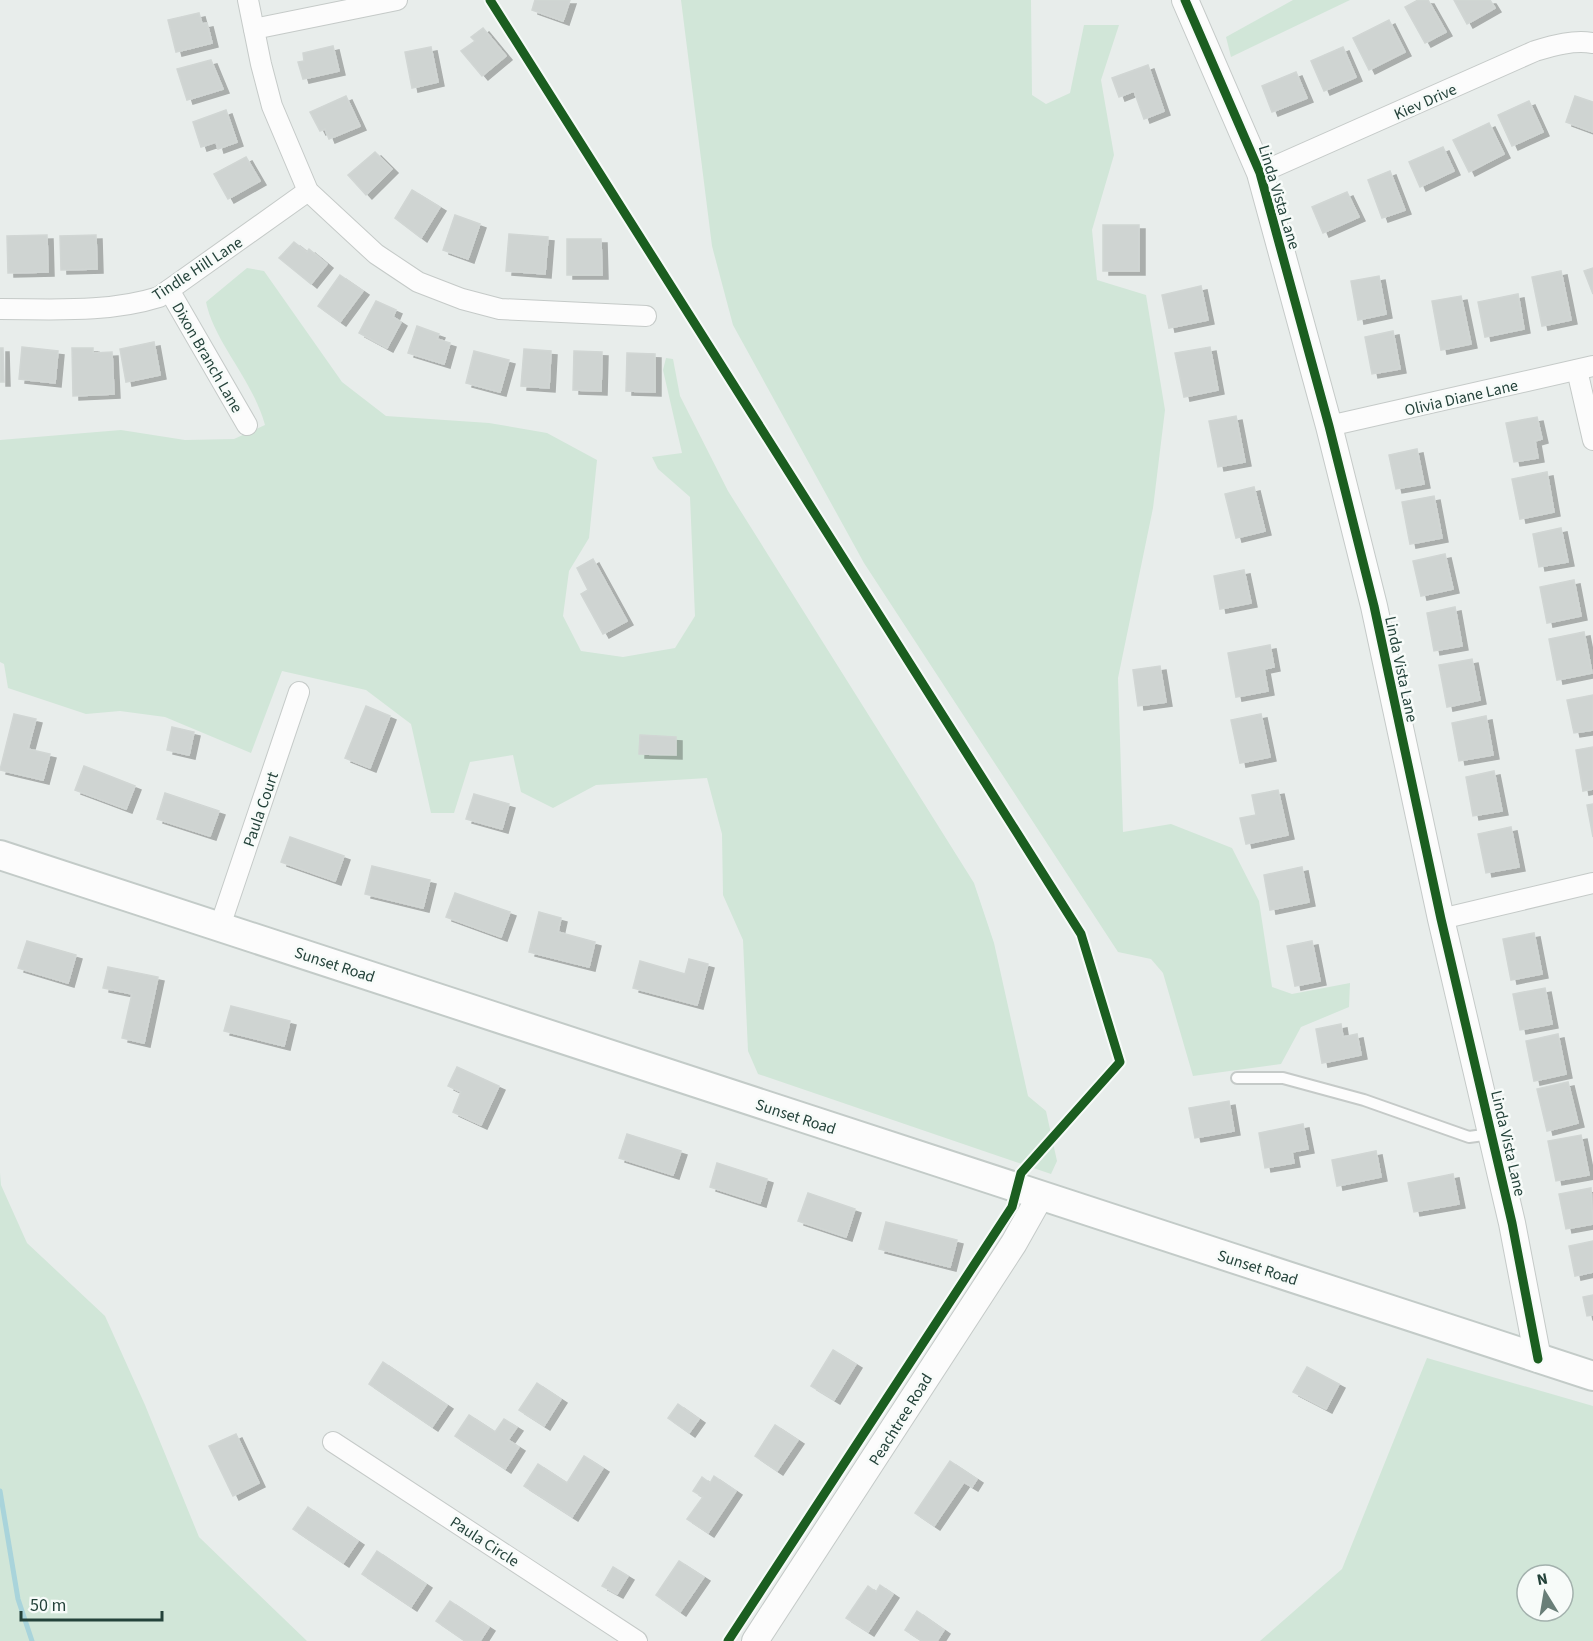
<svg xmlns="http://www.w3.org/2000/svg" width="1593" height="1641" viewBox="0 0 1593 1641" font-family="'Source Sans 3',sans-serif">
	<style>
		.green { fill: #d1e6d8; fill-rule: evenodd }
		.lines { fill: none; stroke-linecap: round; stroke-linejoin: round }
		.stream { stroke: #a9d4db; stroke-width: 5 }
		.building { fill: #cfd4d2; stroke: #d1d6d4; stroke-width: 1.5; filter: url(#shadow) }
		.service-casing { stroke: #c5cac8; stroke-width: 14 }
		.minor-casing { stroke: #c5cac8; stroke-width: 22 }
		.tertiary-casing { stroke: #c5cac8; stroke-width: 28 }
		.secondary-casing { stroke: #c3cbc8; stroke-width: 32 }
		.service { stroke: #fcfcfc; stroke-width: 10 }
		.minor { stroke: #fcfcfc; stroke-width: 20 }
		.tertiary { stroke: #fcfcfc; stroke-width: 26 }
		.secondary { stroke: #fcfcfc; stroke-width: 28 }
		.cycleway-casing { stroke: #f7fbf9; stroke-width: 13 }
		.cycleway { stroke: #1b5e20; stroke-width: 9 }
		.labels { text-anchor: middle; stroke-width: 5; stroke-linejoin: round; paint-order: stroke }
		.street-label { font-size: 16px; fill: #24423a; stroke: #f7fbf9 }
	</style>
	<defs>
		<filter id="shadow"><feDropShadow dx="6" dy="4" stdDeviation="0" flood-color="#0004"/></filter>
	</defs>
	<rect width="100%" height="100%" fill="#e8edeb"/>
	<g class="green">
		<path d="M681,0H1031L1032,95L1046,104L1070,93L1084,25H1119L1101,80L1114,155L1092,230L1097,280L1146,295L1165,410L1153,508L1118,678L1123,832L1171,824L1232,848L1259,901L1272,987L1292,994L1350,983L1349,1007L1301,1027L1281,1064L1193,1076L1163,973L1151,959L1118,952L864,563L733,325L712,246Z"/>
		<path d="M1293,0H1350L1231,57L1226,37Z"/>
		<path d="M247,268L264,271L342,382L386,416L489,423L547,433L597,460L589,538L569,571L563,616L581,651L623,657L675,648L695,616L690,497L658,469L652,457L682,453L663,370L666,358L673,359L680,396L728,491L974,883L994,943L1028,1096L1046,1111L1057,1161L1051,1174L758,1074L748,1051L743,940L723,895L722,834L707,778L596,785L553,808L521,792L513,755L470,762L454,813H431L411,724L366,690L282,671L251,753L165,717L120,711L86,714L8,688L4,664L0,662V440L121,430L185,440L234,439L265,425C253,380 214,342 206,302Z"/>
		<path d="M0,1173L1,1185L27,1243L105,1316L145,1405L199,1537L307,1641H0Z"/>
		<path d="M1427,1358L1593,1406V1641H1260L1342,1569ZM1527,1575H1563V1611H1527Z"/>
	</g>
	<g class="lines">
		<path class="stream" d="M0,1491L18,1599L32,1641"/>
	</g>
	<g class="building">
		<path d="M535,0H570L563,21L532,10Z"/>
		<path d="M1418,0H1428L1446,32L1425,43L1405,7Z"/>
		<path d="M1454,0H1490L1495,8L1467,24Z"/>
		<path d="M199,13L202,24L207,23L212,43L176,52L168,20Z"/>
		<path d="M1389,20L1405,52L1369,70L1353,38Z"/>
		<path d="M483,28L506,56L482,76L461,51L475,41L471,37Z"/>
		<path d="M333,46L339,71L303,79L298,62L304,61L303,53Z"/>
		<path d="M431,47L438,82L412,88L405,52Z"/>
		<path d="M1343,47L1356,77L1324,91L1311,61Z"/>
		<path d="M211,60L223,89L187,100L177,69Z"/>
		<path d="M1148,65L1164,111L1144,119L1134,91L1119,97L1112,78Z"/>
		<path d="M1296,72L1307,98L1272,112L1262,86Z"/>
		<path d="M346,96L360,126L329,139L325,129L320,131L310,112Z"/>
		<path d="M1575,96L1593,102V132L1566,122Z"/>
		<path d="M1529,101L1543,132L1512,146L1498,115Z"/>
		<path d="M226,110L237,142L218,149L216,142L201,147L193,122Z"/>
		<path d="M1489,123L1504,154L1469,172L1453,140Z"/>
		<path d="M1443,147L1454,171L1420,187L1409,162Z"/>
		<path d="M375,152L392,169L366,195L348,175Z"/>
		<path d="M246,157L260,181L228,199L214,174Z"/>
		<path d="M1390,171L1405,210L1382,218L1368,180Z"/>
		<path d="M412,190L440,207L421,238L395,218Z"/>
		<path d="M1347,192L1359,217L1323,233L1312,207Z"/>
		<path d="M455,215L480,224L468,259L443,250Z"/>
		<rect x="1103" y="225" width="36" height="46"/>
		<path d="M509,234L548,237L545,274L506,271Z"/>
		<path d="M47,235L48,272L8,273L7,236Z"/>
		<path d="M96,235L97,269L61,270L60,236Z"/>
		<path d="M567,239H601L602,275H567Z"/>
		<path d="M294,242L307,252L309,249L327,264L311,284L279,258Z"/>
		<path d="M1593,268V294L1584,271Z"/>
		<path d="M1561,271L1571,320L1542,326L1532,277Z"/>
		<path d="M340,275L363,291L340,322L318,306Z"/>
		<path d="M1379,276L1386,314L1358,320L1351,281Z"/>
		<path d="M1201,286L1208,320L1169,328L1162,295Z"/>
		<path d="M1518,294L1524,329L1485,337L1478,302Z"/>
		<path d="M1461,296L1471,344L1441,350L1432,301Z"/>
		<path d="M376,301L396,310L393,317L401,322L387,348L359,333Z"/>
		<path d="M417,326L439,334L437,339L450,343L444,364L408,353Z"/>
		<path d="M1393,331L1400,369L1372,374L1365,337Z"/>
		<path d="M154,342L160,375L126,382L120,349Z"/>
		<path d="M22,347L58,351L55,383L19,379Z"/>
		<path d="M1210,347L1218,390L1184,397L1175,353Z"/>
		<path d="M0,348H3L4,382H0Z"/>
		<path d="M72,348H93V353L112,352L114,394L73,396Z"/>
		<path d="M524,349L551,351L549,388L521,386Z"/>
		<path d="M474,351L509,360L500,392L466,383Z"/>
		<path d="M574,351L602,352L601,391L573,390Z"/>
		<path d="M627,353L655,354V392L626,391Z"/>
		<path d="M1236,416L1245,462L1218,467L1209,421Z"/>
		<path d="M1537,417L1542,439L1535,441L1538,458L1514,462L1506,423Z"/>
		<path d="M1417,449L1424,484L1396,489L1389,455Z"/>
		<path d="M1547,472L1554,512L1520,519L1512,479Z"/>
		<path d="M1254,487L1265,531L1236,538L1225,494Z"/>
		<path d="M1434,496L1442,538L1410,544L1402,502Z"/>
		<path d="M1561,528L1568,562L1539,567L1533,534Z"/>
		<path d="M1445,554L1453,589L1421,596L1413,561Z"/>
		<path d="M593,559L627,621L603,634L581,594L588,590L577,568Z"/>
		<path d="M1244,570L1251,603L1220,609L1214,576Z"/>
		<path d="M1574,580L1581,616L1547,623L1540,587Z"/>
		<path d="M1455,607L1462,646L1434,651L1427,613Z"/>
		<path d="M1584,632L1592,673L1557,680L1549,639Z"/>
		<path d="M1270,645L1274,667L1264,669L1268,691L1236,697L1228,653Z"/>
		<path d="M1472,659L1480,700L1447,707L1439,665Z"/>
		<path d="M1160,666L1166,702L1138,706L1133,670Z"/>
		<path d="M1593,695V730L1574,733L1567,700Z"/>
		<path d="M366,706L390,716L370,768L345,758Z"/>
		<path d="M14,714L36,719L28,749L50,754L43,780L0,770Z"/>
		<path d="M1261,714L1270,757L1240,763L1231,720Z"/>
		<path d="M1486,716L1493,755L1459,761L1452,723Z"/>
		<path d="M172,727L194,732L189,755L167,750Z"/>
		<path d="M640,735L676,737V755L639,754Z"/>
		<path d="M1593,747V789L1583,791L1576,750Z"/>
		<path d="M84,766L135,786L126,809L75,790Z"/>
		<path d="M1494,771L1502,811L1473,816L1466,777Z"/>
		<path d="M1278,790L1288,835L1246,844L1240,818L1256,815L1252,795Z"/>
		<path d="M165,793L219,811L210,836L157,819Z"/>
		<path d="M474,794L509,804L502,829L466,819Z"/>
		<path d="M1593,804V837L1587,805Z"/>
		<path d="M1511,827L1519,867L1486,873L1478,834Z"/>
		<path d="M290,837L344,856L335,881L281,862Z"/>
		<path d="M372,866L430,880L423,908L365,894Z"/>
		<path d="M1302,867L1309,902L1270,910L1264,875Z"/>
		<path d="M455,893L510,912L501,937L446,917Z"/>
		<path d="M539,912L561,918L558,932L595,942L589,967L529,952Z"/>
		<path d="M1534,933L1542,974L1511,980L1503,939Z"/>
		<path d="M27,941L76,955L68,983L18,968Z"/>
		<path d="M1312,941L1320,981L1295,986L1287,946Z"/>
		<path d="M689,959L708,964L697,1005L633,988L640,961L685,974Z"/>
		<path d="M108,967L158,977L144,1043L122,1038L132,994L103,988Z"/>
		<path d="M1545,988L1552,1024L1520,1030L1513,994Z"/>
		<path d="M231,1006L290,1021L284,1046L224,1031Z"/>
		<path d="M1341,1024L1343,1037L1357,1034L1361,1055L1322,1063L1316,1029Z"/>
		<path d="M1558,1034L1566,1074L1534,1081L1526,1041Z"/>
		<path d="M457,1067L499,1086L481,1125L453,1112L461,1092L448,1086Z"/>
		<path d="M1568,1082L1578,1123L1547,1131L1537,1089Z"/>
		<path d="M1229,1101L1234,1131L1195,1138L1189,1108Z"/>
		<path d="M1303,1124L1308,1149L1292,1152L1294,1163L1265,1168L1259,1133Z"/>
		<path d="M627,1134L681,1151L673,1175L619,1158Z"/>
		<path d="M1581,1135L1589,1175L1556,1181L1548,1141Z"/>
		<path d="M1376,1151L1381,1177L1337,1186L1332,1160Z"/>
		<path d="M717,1163L767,1179L760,1203L710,1187Z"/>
		<path d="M1453,1174L1459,1204L1414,1212L1408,1183Z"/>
		<path d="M1591,1188L1593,1224L1566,1229L1559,1194Z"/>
		<path d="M808,1193L855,1209L846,1237L798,1221Z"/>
		<path d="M886,1222L957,1240L950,1267L879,1249Z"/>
		<path d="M1593,1241V1272L1575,1276L1569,1246Z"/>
		<path d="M1593,1295V1315L1587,1316L1583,1297Z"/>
		<path d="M833,1350L856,1364L834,1400L811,1386Z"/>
		<path d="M383,1362L447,1405L432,1427L369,1384Z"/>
		<path d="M1307,1367L1339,1384L1326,1409L1293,1392Z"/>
		<path d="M537,1383L561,1399L544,1426L519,1410Z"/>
		<path d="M678,1404L699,1419L689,1433L668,1418Z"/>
		<path d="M469,1415L495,1432L504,1419L517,1427L508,1440L519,1447L505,1469L455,1436Z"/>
		<path d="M775,1425L798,1440L777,1471L755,1456Z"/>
		<path d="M236,1434L259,1483L233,1496L209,1446Z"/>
		<path d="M584,1456L603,1468L572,1517L524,1486L538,1464L567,1483Z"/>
		<path d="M950,1461L977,1479L972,1487L964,1482L934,1526L915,1513Z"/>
		<path d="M714,1476L736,1491L708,1533L687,1519L703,1497L693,1491L702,1477L710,1483Z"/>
		<path d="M308,1507L358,1541L343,1563L293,1529Z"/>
		<path d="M377,1551L426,1584L411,1607L362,1574Z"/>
		<path d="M679,1561L704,1577L680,1612L656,1595Z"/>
		<path d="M613,1567L628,1576L617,1594L602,1586Z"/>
		<path d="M880,1585L893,1594L868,1632L846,1618L868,1586L876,1592Z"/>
		<path d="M450,1601L489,1627L480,1641H465L436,1621Z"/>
		<path d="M917,1611L944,1630L937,1641H922L905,1630Z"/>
	</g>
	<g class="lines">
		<defs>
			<path id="service" d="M1237,1078H1283L1364,1100L1469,1137L1491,1134"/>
			<g id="minor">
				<path d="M248,0L261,64L272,106L308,191L376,254L418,282L462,299L500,309L646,316"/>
				<path d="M254,29L397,0"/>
				<path d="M1260,173L1535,51C1555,45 1573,40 1593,43"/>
				<path d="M169,290L247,425"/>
				<path d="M0,309C53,309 108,313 159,297L308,191"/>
				<path d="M1577,370L1593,440"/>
				<path d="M1329,426L1593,366"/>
				<path d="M1441,919L1593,883"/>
				<path d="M220,926L299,692"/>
				<path d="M333,1442L637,1641"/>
			</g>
			<g id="tertiary">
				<path d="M1185,0L1260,173L1329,426L1374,606L1441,919L1512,1223L1538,1359"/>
				<path d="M755,1641L1014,1243L1041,1195"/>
			</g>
			<path id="secondary" d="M0,855L1593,1376"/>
		</defs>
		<use href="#service" class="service-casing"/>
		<use href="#minor" class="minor-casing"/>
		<use href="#tertiary" class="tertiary-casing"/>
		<use href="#secondary" class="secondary-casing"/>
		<use href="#service" class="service"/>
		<use href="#minor" class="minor"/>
		<use href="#tertiary" class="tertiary"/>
		<use href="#secondary" class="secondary"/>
		<defs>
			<g id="cycleway">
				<path d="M490,0L1081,934L1120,1062L1021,1173L1012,1207L728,1641"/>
				<path d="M1185,0L1260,173L1329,426L1374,606L1441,919L1512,1223L1538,1359"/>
			</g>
		</defs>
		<use href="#cycleway" class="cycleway-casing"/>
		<use href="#cycleway" class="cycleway"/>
	</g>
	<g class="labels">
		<g class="street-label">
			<text transform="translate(1425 101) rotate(-24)" y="6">Kiev Drive</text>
			<text transform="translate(1280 197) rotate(73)" y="6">Linda Vista Lane</text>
			<text transform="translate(197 268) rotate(-33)" y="6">Tindle Hill Lane</text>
			<text transform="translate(208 357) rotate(60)" y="6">Dixon Branch Lane</text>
			<text transform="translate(1461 397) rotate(-13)" y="6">Olivia Diane Lane</text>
			<text transform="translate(1402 669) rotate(78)" y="6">Linda Vista Lane</text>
			<text transform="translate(260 809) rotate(-71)" y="6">Paula Court</text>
			<text transform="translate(335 964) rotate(18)" y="6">Sunset Road</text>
			<text transform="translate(796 1116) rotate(18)" y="6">Sunset Road</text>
			<text transform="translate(1509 1143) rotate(77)" y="6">Linda Vista Lane</text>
			<text transform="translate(1258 1267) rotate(18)" y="6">Sunset Road</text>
			<text transform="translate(900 1419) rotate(-58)" y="6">Peachtree Road</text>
			<text transform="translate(485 1541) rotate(33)" y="6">Paula Circle</text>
		</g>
	</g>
	<g transform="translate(1545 1593) rotate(349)"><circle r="28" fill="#f7fbf9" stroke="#a3b1ad" stroke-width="1.5"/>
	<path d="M0-4.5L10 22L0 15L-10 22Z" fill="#697e78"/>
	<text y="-9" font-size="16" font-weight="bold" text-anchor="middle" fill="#24423a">N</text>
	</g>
	<path d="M21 1611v9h141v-9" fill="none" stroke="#24423a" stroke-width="3"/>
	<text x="30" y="1611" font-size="18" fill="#24423a" stroke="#f7fbf9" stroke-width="4.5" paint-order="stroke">50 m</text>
</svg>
